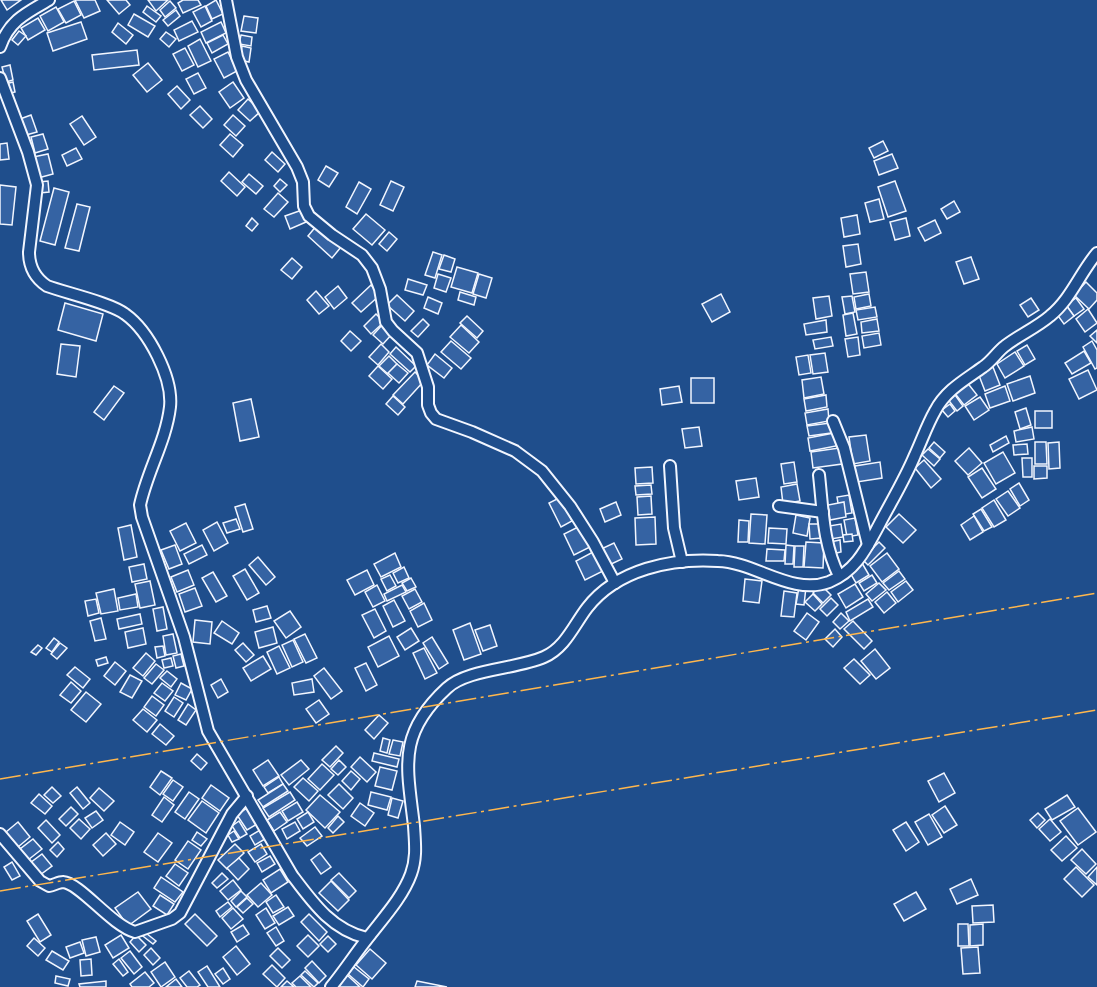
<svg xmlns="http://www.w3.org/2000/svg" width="1097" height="987" viewBox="0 0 1097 987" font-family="'IBM Plex Sans',sans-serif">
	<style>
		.building { fill: #3563a3; stroke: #f2f6ff; stroke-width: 1.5 }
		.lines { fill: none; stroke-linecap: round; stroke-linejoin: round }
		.minor-casing { stroke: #f2f6ff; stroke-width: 14 }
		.minor { stroke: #1f4e8c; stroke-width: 10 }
		.power { stroke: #ffb74d; stroke-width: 1.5; stroke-dasharray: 21 4.5 3 4.5; stroke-linecap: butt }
	</style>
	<rect width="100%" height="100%" fill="#1f4e8c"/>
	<g class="building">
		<path d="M1,0H21L7,10Z"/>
		<path d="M75,0H95L100,11L84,18Z"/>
		<path d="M107,0H126L130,5L119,14Z"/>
		<path d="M148,0H168L156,11Z"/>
		<path d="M183,0H198L201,5L183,13L178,3Z"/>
		<path d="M216,0L223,14L212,19L206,6Z"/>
		<path d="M74,1L81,15L66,23L58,9Z"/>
		<path d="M170,1L176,8L165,17L160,10Z"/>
		<path d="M147,6L161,16L156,22L143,12Z"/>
		<path d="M205,6L212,21L201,27L193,12Z"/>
		<path d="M56,7L64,22L48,31L40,16Z"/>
		<path d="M176,10L180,16L168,26L163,20Z"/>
		<path d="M134,14L155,26L148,37L128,25Z"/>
		<path d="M244,16L258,18L256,33L241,31Z"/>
		<path d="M38,18L45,30L28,40L21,28Z"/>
		<path d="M192,21L198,32L179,41L174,30Z"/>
		<path d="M81,22L87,39L53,51L47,33Z"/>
		<path d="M221,22L226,33L206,43L201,32Z"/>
		<path d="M118,23L133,35L126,44L112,32Z"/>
		<path d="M19,31L26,36L18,45L12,40Z"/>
		<path d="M166,32L176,39L169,47L160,39Z"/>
		<path d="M223,35L228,44L212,53L207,43Z"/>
		<path d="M241,35L252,37L251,46L239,44Z"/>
		<path d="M200,39L211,61L198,67L188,46Z"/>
		<path d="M242,46L251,48L249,62L239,60Z"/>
		<path d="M185,48L194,65L182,71L173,54Z"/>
		<path d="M137,50L139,65L94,70L92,55Z"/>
		<path d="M228,52L237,71L224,78L214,59Z"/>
		<path d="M148,63L162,80L147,92L133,75Z"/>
		<path d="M10,65L13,80L6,82L2,67Z"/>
		<path d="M198,73L206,88L194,94L186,79Z"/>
		<path d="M13,82L15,92L7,94L5,84Z"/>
		<path d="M233,82L244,98L230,108L219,92Z"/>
		<path d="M177,86L190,100L181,109L168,94Z"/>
		<path d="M248,99L261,111L250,121L238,110Z"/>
		<path d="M200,106L212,119L203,128L190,115Z"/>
		<path d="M31,115L37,132L26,135L20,119Z"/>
		<path d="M233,115L245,126L236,136L224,125Z"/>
		<path d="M82,116L96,137L84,145L70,124Z"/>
		<path d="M43,134L48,149L35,153L31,137Z"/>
		<path d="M230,134L243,145L233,157L220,145Z"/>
		<path d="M883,141L888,151L874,158L869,148Z"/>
		<path d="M7,143L9,159L0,160V144Z"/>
		<path d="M76,148L82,159L67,166L62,155Z"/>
		<path d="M272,152L285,164L278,172L265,160Z"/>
		<path d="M48,154L53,174L38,178L33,157Z"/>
		<path d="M892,154L898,168L879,175L874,161Z"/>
		<path d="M326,166L338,173L329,187L318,180Z"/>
		<path d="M229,172L245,187L237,196L221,181Z"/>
		<path d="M249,174L263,186L256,194L242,182Z"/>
		<path d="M280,179L287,185L280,192L274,186Z"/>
		<path d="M48,181L49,192L40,193L39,182Z"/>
		<path d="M391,181L404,187L393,211L380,205Z"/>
		<path d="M895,181L906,211L888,217L878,187Z"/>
		<path d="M359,182L371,189L357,214L346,207Z"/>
		<path d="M0,185L16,187L12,225L0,224Z"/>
		<path d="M54,188L69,192L55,245L40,241Z"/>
		<path d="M278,193L288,202L274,217L264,209Z"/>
		<path d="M879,199L884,219L870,222L865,203Z"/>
		<path d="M954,201L960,212L947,219L941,209Z"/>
		<path d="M77,204L90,207L79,251L65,248Z"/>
		<path d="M302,210L306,222L290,229L285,216Z"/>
		<path d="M366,214L385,230L372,245L353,229Z"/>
		<path d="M857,215L860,234L844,237L841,218Z"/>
		<path d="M252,218L258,224L252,231L246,226Z"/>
		<path d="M906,218L910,236L895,240L890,222Z"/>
		<path d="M935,220L941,233L925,241L918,228Z"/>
		<path d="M317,225L341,247L332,258L308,236Z"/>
		<path d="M389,232L397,239L387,251L379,244Z"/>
		<path d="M858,244L861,264L846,267L843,246Z"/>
		<path d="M433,252L442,255L435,278L425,275Z"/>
		<path d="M444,255L455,259L451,272L439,269Z"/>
		<path d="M971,257L979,279L964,284L956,262Z"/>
		<path d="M292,258L302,267L292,279L281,270Z"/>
		<path d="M457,267L478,273L472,293L451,287Z"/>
		<path d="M866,272L869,292L853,294L850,274Z"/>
		<path d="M438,274L451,278L446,292L434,288Z"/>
		<path d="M479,274L492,278L486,298L473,294Z"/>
		<path d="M408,279L427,285L423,295L405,290Z"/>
		<path d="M1086,282L1097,293V300L1089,309L1074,295Z"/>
		<path d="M371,285L380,295L361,312L352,303Z"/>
		<path d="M338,286L347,298L334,309L325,297Z"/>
		<path d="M316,291L329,306L319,314L307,300Z"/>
		<path d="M460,292L476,297L474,305L458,300Z"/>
		<path d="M721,294L730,312L712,322L702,304Z"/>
		<path d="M869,294L871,306L856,309L854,297Z"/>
		<path d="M397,295L414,311L405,321L387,305Z"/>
		<path d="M829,296L832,316L816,319L813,298Z"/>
		<path d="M852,296L855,312L845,314L842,297Z"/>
		<path d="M428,297L442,303L438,314L424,308Z"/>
		<path d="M1031,298L1039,310L1028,317L1020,305Z"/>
		<path d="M1076,298L1084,309L1074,316L1066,305Z"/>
		<path d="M65,303L103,314L96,341L58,330Z"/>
		<path d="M1066,305L1074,316L1064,324L1056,313Z"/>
		<path d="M875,307L877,317L858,320L856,310Z"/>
		<path d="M1088,309L1097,323L1085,332L1076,319Z"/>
		<path d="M853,313L857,334L846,336L843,315Z"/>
		<path d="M376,314L384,322L371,334L364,326Z"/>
		<path d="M467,316L483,331L477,338L460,323Z"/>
		<path d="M423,319L429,325L418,337L411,331Z"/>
		<path d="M877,319L879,331L862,333L861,322Z"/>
		<path d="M826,320L827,332L806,335L804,324Z"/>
		<path d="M383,324L393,333L383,344L373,335Z"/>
		<path d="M461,325L479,342L469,353L450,337Z"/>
		<path d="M1097,330V343L1090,336Z"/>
		<path d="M350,331L361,341L351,351L341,341Z"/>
		<path d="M879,333L881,345L864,348L862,336Z"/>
		<path d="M831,337L833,346L815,349L813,340Z"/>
		<path d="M858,337L860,355L848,357L845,339Z"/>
		<path d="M451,341L471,358L461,369L441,352Z"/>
		<path d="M1092,341L1097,350V368L1095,369L1083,347Z"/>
		<path d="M61,344L80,346L76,377L57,374Z"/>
		<path d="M381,344L389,352L378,365L369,357Z"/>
		<path d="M1027,345L1035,359L1025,365L1017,351Z"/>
		<path d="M396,347L416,366L410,372L390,354Z"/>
		<path d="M1084,351L1091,363L1072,374L1065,363Z"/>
		<path d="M1015,352L1024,366L1005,378L997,364Z"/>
		<path d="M825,353L828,372L813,374L810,355Z"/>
		<path d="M435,354L452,368L444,378L427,365Z"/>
		<path d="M808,355L811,373L799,375L796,357Z"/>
		<path d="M389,356L397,364L388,374L379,366Z"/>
		<path d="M397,364L408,373L399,383L388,373Z"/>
		<path d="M378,366L392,379L383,389L369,376Z"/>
		<path d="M993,367L1000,385L985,391L978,373Z"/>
		<path d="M1088,370L1097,390L1079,399L1069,379Z"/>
		<path d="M415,372L424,381L403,404L393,395Z"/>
		<path d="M1030,376L1035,393L1013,401L1007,384Z"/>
		<path d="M821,377L824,394L804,398L802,380Z"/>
		<rect x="691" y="378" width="23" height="25"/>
		<path d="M966,381L977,395L964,405L953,391Z"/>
		<path d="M114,386L124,393L104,420L94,412Z"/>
		<path d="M679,386L682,402L662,405L660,389Z"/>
		<path d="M1005,386L1010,401L990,408L985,394Z"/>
		<path d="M953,392L963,406L957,411L946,397Z"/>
		<path d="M826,395L827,407L806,411L804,399Z"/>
		<path d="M393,396L405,407L398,415L386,404Z"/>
		<path d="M980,397L989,410L974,420L965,406Z"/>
		<path d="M251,399L259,437L240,441L233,403Z"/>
		<path d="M950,404L955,411L948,417L942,410Z"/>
		<path d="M1026,408L1031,425L1020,429L1015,412Z"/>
		<path d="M828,409L829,421L807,425L805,413Z"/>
		<rect x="1035" y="411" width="17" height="17"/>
		<path d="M830,423L831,433L809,436L807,426Z"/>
		<path d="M699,427L702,446L685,448L682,429Z"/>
		<path d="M1032,427L1034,439L1016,442L1014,431Z"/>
		<path d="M834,433L836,446L810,451L808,438Z"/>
		<path d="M866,435L870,461L853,464L849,437Z"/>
		<path d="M1006,436L1009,443L993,452L990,445Z"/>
		<path d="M934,442L945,452L940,458L929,448Z"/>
		<path d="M1035,442H1046L1047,464H1035Z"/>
		<path d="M1059,442L1060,468L1049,469L1048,443Z"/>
		<path d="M1027,444L1028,454L1014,455L1013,445Z"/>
		<path d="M839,448L842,464L813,468L811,452Z"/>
		<path d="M969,448L982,463L968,475L955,461Z"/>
		<path d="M928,449L940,459L934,466L922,455Z"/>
		<path d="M1003,452L1015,473L996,484L984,463Z"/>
		<path d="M1022,458H1032V477H1023Z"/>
		<path d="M924,460L941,479L931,488L915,468Z"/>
		<path d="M794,462L797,482L784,484L781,464Z"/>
		<path d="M880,462L882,478L857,482L855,466Z"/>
		<path d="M1034,466H1047V478L1034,479Z"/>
		<path d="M652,467L653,483L636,484L635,468Z"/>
		<path d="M982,468L996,489L982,498L968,477Z"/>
		<path d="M756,478L759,497L739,500L736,481Z"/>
		<path d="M1019,483L1029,500L1020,506L1010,489Z"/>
		<path d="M797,484L800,501L783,504L781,487Z"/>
		<path d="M651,485L652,494L636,495L635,486Z"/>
		<path d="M1008,491L1020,508L1008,516L996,499Z"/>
		<path d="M849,495L852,513L840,515L837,497Z"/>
		<path d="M651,496L652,514L638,515L637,497Z"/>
		<path d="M561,497L572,521L561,527L549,503Z"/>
		<path d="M994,500L1006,520L994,527L982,508Z"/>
		<path d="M616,502L621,515L605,522L600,509Z"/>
		<path d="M844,502L846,517L830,520L828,505Z"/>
		<path d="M245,504L253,529L243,532L235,507Z"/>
		<path d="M981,509L992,527L984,531L973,514Z"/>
		<path d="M751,514L767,515L765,544L749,543Z"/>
		<path d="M899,514L916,530L903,543L886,527Z"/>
		<path d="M796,515L810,518L807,536L793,533Z"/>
		<path d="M974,516L983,532L970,540L961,525Z"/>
		<path d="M655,517L656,544L636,545L635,518Z"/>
		<path d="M855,518L858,535L847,537L844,520Z"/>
		<path d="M236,519L240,529L227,533L223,523Z"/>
		<path d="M739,520L749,521L748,542H738Z"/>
		<path d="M217,522L228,543L214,551L203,530Z"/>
		<path d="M186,523L196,543L180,551L170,531Z"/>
		<path d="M809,524H822L823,538L810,539Z"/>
		<path d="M841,524L843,537L831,539L829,526Z"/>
		<path d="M131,525L137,557L124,560L118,528Z"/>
		<path d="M580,526L590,547L574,555L564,534Z"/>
		<path d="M769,528L787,529L786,544L768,543Z"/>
		<path d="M852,534L853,541L844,542L843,535Z"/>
		<path d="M840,540L841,552L832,554L830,542Z"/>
		<path d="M806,542L824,543L823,568L804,567Z"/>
		<path d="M879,542L885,548L868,565L862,559Z"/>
		<path d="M614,543L622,559L607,566L599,550Z"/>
		<path d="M175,545L182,564L169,569L161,550Z"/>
		<path d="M202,545L207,555L189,564L184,554Z"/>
		<path d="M786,545L794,546L793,564H785Z"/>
		<path d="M795,546H804L803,567H794Z"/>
		<path d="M767,549L785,550L784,561H766Z"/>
		<path d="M593,552L603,571L585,580L576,561Z"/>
		<path d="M395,553L401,567L381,577L374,564Z"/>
		<path d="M887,553L899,569L882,582L870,566Z"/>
		<path d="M258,557L275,577L266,585L249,565Z"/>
		<path d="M862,563L869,575L856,583L849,571Z"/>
		<path d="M144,564L147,579L132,582L129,567Z"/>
		<path d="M404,567L409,578L398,583L393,573Z"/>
		<path d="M245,569L259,593L247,600L233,576Z"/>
		<path d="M188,570L194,585L177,592L171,577Z"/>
		<path d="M367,570L374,585L355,595L347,580Z"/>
		<path d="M899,571L905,579L889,590L883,583Z"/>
		<path d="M213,572L227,596L216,602L202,578Z"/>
		<path d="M390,575L396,586L387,591L381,579Z"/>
		<path d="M872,575L877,583L864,591L859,583Z"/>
		<path d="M411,578L416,587L407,591L402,583Z"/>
		<path d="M745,579L762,581L759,603L743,601Z"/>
		<path d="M150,581L155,605L140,608L135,584Z"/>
		<path d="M906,581L913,590L898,602L891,592Z"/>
		<path d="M879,583L886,590L872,601L866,594Z"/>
		<path d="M855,584L863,597L846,608L838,594Z"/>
		<path d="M377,585L385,601L373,607L365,592Z"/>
		<path d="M402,585L406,592L387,601L384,594Z"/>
		<path d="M821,585L831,595L823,603L813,593Z"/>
		<path d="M799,587H806L804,605L796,604Z"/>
		<path d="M195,588L202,606L185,612L179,594Z"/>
		<path d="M114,589L118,611L101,614L96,593Z"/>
		<path d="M415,589L422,602L409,609L402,596Z"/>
		<path d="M784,591L797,593L794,617L781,616Z"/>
		<path d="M887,592L896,603L884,613L875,602Z"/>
		<path d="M136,594L138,607L120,610L118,598Z"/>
		<path d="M813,594L822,604L815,611L805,602Z"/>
		<path d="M831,598L838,605L827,616L820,609Z"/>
		<path d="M96,599L99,613L88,616L85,601Z"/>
		<path d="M868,599L873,607L850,621L846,612Z"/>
		<path d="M394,600L405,621L393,627L383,606Z"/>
		<path d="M424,603L432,620L418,627L410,611Z"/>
		<path d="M267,606L271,618L256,622L253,610Z"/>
		<path d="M163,607L167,629L157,631L153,609Z"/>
		<path d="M375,609L386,631L374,638L362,615Z"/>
		<path d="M290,611L301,627L286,638L274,621Z"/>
		<path d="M807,613L819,622L806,640L794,631Z"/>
		<path d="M841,613L849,621L840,629L833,622Z"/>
		<path d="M140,614L142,624L119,629L117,619Z"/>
		<path d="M101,618L106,639L95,641L90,621Z"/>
		<path d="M195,620L212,622L210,644L193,642Z"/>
		<path d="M222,621L239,633L232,644L214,633Z"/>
		<path d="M853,621L872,641L864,649L844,629Z"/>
		<path d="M470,623L481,654L464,660L453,630Z"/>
		<path d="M490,625L497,646L483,651L475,630Z"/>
		<path d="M273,627L277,643L259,648L255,632Z"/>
		<path d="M143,628L146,644L128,648L125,632Z"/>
		<path d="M411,628L419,641L405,650L397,637Z"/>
		<path d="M835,629L842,637L833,647L825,639Z"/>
		<path d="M173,634L177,653L166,655L163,636Z"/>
		<path d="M305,634L317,658L306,663L294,639Z"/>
		<path d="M389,636L399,656L378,667L368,647Z"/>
		<path d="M432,637L448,663L439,669L423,643Z"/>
		<path d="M54,638L59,642L52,652L46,648Z"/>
		<path d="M293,640L303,662L292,667L282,645Z"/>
		<path d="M60,643L67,648L57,659L51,654Z"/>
		<path d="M243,643L254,655L246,662L235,650Z"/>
		<path d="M38,645L42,648L36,655L31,652Z"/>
		<path d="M163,646L165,656L157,658L155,647Z"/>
		<path d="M279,646L290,668L277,674L267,652Z"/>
		<path d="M424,648L437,673L425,679L413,653Z"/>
		<path d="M875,649L890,668L876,679L861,661Z"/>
		<path d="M146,653L155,661L143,676L133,668Z"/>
		<path d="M181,654L184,666L176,668L173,656Z"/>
		<path d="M263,656L271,669L251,681L243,668Z"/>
		<path d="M106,657L108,663L98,666L96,660Z"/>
		<path d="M171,658L173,666L164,668L162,660Z"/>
		<path d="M854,659L870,675L860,684L844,668Z"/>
		<path d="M115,662L126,671L115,685L104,676Z"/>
		<path d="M366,663L377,685L366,691L355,668Z"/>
		<path d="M156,664L164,670L152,684L144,678Z"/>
		<path d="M75,667L90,679L83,688L67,675Z"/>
		<path d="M324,668L342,691L331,699L314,676Z"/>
		<path d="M167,671L177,679L171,687L160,678Z"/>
		<path d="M130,675L142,681L132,698L120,692Z"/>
		<path d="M221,679L228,692L218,698L211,685Z"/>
		<path d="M312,679L314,692L294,695L292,683Z"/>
		<path d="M71,682L81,691L71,703L60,695Z"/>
		<path d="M162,683L173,691L165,701L154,693Z"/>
		<path d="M181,683L192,689L186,700L175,695Z"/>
		<path d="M86,692L101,704L86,722L71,710Z"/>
		<path d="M152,696L164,705L156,716L144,707Z"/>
		<path d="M174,697L183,703L174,717L165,711Z"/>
		<path d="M319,700L329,714L316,723L306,709Z"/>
		<path d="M188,704L196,710L186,725L178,720Z"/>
		<path d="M143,709L157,720L147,732L133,720Z"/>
		<path d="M379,715L388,723L374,739L365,730Z"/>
		<path d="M160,724L174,736L166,745L152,734Z"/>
		<path d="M383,738L390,740L387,753L380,751Z"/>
		<path d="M393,740L403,742L400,756L389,754Z"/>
		<path d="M336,746L343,753L330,767L322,760Z"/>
		<path d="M374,753L399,759L397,767L372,761Z"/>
		<path d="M197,754L207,763L201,770L191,761Z"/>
		<path d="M360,757L376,772L367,782L351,767Z"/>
		<path d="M268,760L279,776L263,786L253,770Z"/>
		<path d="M301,760L309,769L289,785L281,775Z"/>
		<path d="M339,760L346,767L338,775L331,769Z"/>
		<path d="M322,764L334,775L320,790L308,779Z"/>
		<path d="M380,767L397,771L392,790L375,786Z"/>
		<path d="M161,771L172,778L160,795L150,787Z"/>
		<path d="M351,771L360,779L351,790L342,781Z"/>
		<path d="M944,773L955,793L939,802L928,781Z"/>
		<path d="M279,777L283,784L268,793L264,787Z"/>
		<path d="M303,778L318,791L309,801L294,787Z"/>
		<path d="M173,780L183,787L173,801L163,794Z"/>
		<path d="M283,784L288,791L263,807L258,800Z"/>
		<path d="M339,784L353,798L343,809L328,795Z"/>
		<path d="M211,785L229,798L220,811L202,798Z"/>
		<path d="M52,787L61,796L53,803L44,795Z"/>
		<path d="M77,787L90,803L83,809L70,793Z"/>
		<path d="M99,788L114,801L104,811L90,798Z"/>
		<path d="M189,792L199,799L185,819L175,812Z"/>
		<path d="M290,792L295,800L269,817L263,808Z"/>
		<path d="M371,792L391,797L387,810L368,805Z"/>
		<path d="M39,794L52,806L45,814L31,803Z"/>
		<path d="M320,795L340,812L325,828L306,810Z"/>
		<path d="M1067,795L1075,807L1052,820L1045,809Z"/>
		<path d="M164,797L174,805L162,822L152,815Z"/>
		<path d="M392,798L403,801L398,818L388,815Z"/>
		<path d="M202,801L219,813L206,833L188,820Z"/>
		<path d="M297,802L303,812L288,821L282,811Z"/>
		<path d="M360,803L374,813L365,826L351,816Z"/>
		<path d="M945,806L957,825L944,833L932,815Z"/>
		<path d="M71,807L78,814L66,826L59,819Z"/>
		<path d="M247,808L257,824L247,830L237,815Z"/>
		<path d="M1078,808L1096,832L1078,845L1060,821Z"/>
		<path d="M96,811L103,820L92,828L85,818Z"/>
		<path d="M280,812L287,822L274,831L267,820Z"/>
		<path d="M308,812L314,822L303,829L297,819Z"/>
		<path d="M1038,813L1045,820L1037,828L1030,820Z"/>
		<path d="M929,814L942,837L928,845L915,822Z"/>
		<path d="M338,816L344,822L333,833L328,828Z"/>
		<path d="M79,819L90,829L81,839L70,828Z"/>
		<path d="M1050,819L1061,832L1050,841L1039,829Z"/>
		<path d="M46,820L60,835L52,843L38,828Z"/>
		<path d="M239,821L247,834L240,838L232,826Z"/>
		<path d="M18,822L30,837L18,847L6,832Z"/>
		<path d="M120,822L134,832L125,845L111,835Z"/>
		<path d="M295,822L300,831L287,839L282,829Z"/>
		<path d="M906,822L919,842L906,851L893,830Z"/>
		<path d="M315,827L322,836L307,846L300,838Z"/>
		<path d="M260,830L265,839L255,845L250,836Z"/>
		<path d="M234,831L239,839L232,842L228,835Z"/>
		<path d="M197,832L207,839L201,846L192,840Z"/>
		<path d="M106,833L116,844L103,856L93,845Z"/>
		<path d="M158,833L172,843L158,862L144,852Z"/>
		<path d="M1066,836L1077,848L1062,861L1051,850Z"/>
		<path d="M33,839L42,849L28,860L20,849Z"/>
		<path d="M188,841L201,850L188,869L175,860Z"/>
		<path d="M58,842L64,849L57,857L50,850Z"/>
		<path d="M235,844L244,853L227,869L218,860Z"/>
		<path d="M261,844L267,854L255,862L248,852Z"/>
		<path d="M1082,849L1096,864L1086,874L1071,860Z"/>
		<path d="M320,853L331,867L321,874L311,860Z"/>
		<path d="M42,854L52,866L40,875L30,863Z"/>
		<path d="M270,856L275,864L262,872L257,863Z"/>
		<path d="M239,858L249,869L238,880L227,868Z"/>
		<path d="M12,862L20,876L12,880L4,867Z"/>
		<path d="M175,864L188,873L179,886L166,876Z"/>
		<path d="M1076,867L1094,885L1082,897L1064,879Z"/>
		<path d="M1097,867V885L1088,877Z"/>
		<path d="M280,869L288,882L271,893L263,880Z"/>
		<path d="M222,873L228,879L217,888L212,883Z"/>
		<path d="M339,873L356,891L349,898L331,880Z"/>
		<path d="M161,877L183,892L175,902L154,888Z"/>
		<path d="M971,879L978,895L957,904L950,889Z"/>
		<path d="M233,880L241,890L228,900L220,891Z"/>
		<path d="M331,881L349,900L338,911L319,893Z"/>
		<path d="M261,883L272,895L258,907L247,895Z"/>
		<path d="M241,891L247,897L236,907L231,901Z"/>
		<path d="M138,892L151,909L128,926L115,908Z"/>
		<path d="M916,892L926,909L904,921L894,904Z"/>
		<path d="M160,895L174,904L167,915L153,906Z"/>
		<path d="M276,895L284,907L273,913L266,902Z"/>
		<path d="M247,898L253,904L243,913L237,907Z"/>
		<path d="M228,902L232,907L220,917L216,911Z"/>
		<path d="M993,905L994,922L973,923L972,906Z"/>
		<path d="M288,907L294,916L279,925L273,916Z"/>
		<path d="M233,908L243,919L231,929L222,918Z"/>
		<path d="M266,908L275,923L265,929L256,915Z"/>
		<path d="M38,914L51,935L40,942L27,921Z"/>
		<path d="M195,914L217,936L207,946L185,924Z"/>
		<path d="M309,914L327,932L319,941L301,922Z"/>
		<path d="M958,924H968L969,946H958Z"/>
		<path d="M983,924V945L970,946V925Z"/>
		<path d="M243,925L249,934L237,942L231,932Z"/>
		<path d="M276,927L284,941L276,946L267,933Z"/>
		<path d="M142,930L156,941L153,944L139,933Z"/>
		<path d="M121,935L129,948L113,958L105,945Z"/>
		<path d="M136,935L146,945L139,952L130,942Z"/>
		<path d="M308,935L319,946L308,957L297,946Z"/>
		<path d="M328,936L336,944L328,952L320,944Z"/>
		<path d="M96,937L100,952L86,956L82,940Z"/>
		<path d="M34,938L45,948L38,956L27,946Z"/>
		<path d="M80,942L84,953L70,958L66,947Z"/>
		<path d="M236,946L250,964L237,975L223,957Z"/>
		<path d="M978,947L980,973L963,974L961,948Z"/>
		<path d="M151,948L160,958L153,965L144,955Z"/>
		<path d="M278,948L290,960L282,968L270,956Z"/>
		<path d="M370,949L386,963L372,979L356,965Z"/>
		<path d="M52,951L69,961L63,970L46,960Z"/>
		<path d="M130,951L142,967L134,974L121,958Z"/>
		<path d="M91,959L92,975L81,976L80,960Z"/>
		<path d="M119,959L128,972L123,976L113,964Z"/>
		<path d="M312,961L326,976L319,983L305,968Z"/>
		<path d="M165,962L175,977L161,987L151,972Z"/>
		<path d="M272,965L285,978L277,987L263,974Z"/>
		<path d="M207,966L220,987H208L198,972Z"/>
		<path d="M354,967L369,979L363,987L348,974Z"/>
		<path d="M223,968L230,979L223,984L215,974Z"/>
		<path d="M189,971L200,985L197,987H187L180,978Z"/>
		<path d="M305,971L318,983L314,987L301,975Z"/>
		<path d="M145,972L154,983L149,987H132L130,984Z"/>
		<path d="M347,975L360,987H337Z"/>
		<path d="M56,976L70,979L68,986L55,983Z"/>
		<path d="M300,976L311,987H296L292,983Z"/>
		<path d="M176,979L182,987H166Z"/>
		<path d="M106,981V987H80L79,984Z"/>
		<path d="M287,981L294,987H281Z"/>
		<path d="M417,981L447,987H415Z"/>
	</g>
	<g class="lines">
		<defs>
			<g id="minor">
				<path d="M226,0L237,57L246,80L297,167L303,182L304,206L309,216L332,235L362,255L372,268L380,289L386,322L393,331L417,353L428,387V405L431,413L436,419L472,432L515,451L542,471L570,506L593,542L615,583"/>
				<path d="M0,47C9,21 26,13 49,0"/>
				<path d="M0,78L28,152L37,185L29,252C29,267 35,278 47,286C66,293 111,303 125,314C149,331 173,378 170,407C166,441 147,472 140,505L142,517L184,637L208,731L292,875C313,903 332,930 367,938"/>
				<path d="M833,421L844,448L868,545"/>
				<path d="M670,466L674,528L682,562"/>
				<path d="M819,475C823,511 823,544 839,576"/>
				<path d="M779,506L823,512"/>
				<path d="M0,834L40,881L49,886C54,885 59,882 63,882C80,883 111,925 135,932L172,919L180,913L223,831L232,814L247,796"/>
				<path d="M331,987C345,970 357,951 371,934C385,916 403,896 411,874C417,858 415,843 414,826C407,766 397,734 447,688C467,669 517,669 544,657C565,648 574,625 587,608C617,569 672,558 718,561C755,562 792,596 829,582C856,571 866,549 879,525C891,502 905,479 915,455C922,440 927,425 935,411C946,390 965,380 983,367C992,361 997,352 1005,346C1019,335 1036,328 1050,316C1071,299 1080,273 1097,253"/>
			</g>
		</defs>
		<use href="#minor" class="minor-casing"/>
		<use href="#minor" class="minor"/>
		<g class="power">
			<path d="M0,779L1097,593"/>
			<path d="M0,891L1097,710"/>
		</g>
	</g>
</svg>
